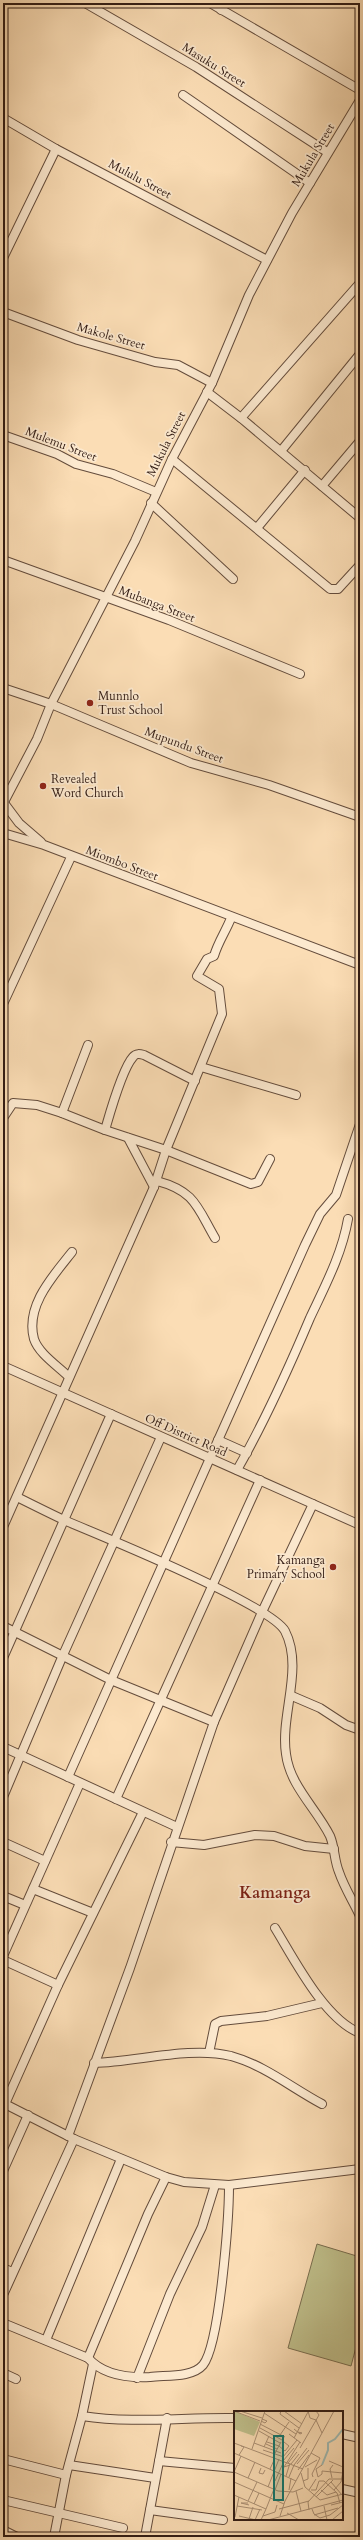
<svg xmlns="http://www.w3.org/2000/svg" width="363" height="2540" viewBox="0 0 363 2540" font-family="Cardo,serif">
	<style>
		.green { fill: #c0c08c; stroke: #796e50 }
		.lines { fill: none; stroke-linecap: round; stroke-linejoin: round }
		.street-casing { stroke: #644c3c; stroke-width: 10 }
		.street { stroke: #fce9cf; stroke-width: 8 }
		.poi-dot { fill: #8f2418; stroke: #fce9cf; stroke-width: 1.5 }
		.labels { text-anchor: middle; stroke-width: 3.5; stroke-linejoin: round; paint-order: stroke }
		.street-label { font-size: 12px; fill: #321c14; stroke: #fce9cf }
		.poi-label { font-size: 12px; fill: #321c14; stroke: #fce9cf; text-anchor: start }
		.district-label { font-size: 16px; font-weight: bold; fill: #7a1f14; stroke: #fce9cf }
		.inset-river { fill: none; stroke: #a0bbb4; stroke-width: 2 }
		.inset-road { fill: none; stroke: #ab9075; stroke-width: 1 }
		.view { fill: #0f766e; fill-opacity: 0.15; stroke: #0f766e; stroke-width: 2 }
		.inset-edge { fill: none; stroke: #321c14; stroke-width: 2 }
	</style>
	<rect width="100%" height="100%" fill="#fbddb5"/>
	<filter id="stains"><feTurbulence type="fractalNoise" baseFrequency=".005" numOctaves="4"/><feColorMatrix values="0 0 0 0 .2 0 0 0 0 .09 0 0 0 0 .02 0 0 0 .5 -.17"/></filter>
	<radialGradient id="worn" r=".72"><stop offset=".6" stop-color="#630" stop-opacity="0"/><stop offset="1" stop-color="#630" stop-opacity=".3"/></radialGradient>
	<path class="green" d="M317,2244L360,2257V2332L351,2366L288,2348Z"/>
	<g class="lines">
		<defs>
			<g id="street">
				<path d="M85,3L196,67L327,152"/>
				<path d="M210,3L360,90"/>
				<path d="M221,10L225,3"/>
				<path d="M183,95L310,183"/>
				<path d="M3,118L56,149L267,260"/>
				<path d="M3,258L56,149"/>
				<path d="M3,312L78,340L155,362L178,365L212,383"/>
				<path d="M207,392L241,418L360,518"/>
				<path d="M241,418L360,283"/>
				<path d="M3,435L57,454L76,464L113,474L156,492"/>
				<path d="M281,451L360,354"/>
				<path d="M172,459L330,589H338L360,565"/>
				<path d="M322,486L360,441"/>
				<path d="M151,503L233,579"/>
				<path d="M257,528L305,470"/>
				<path d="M3,560L169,620L300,674"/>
				<path d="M3,688L51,704L191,763L269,785L360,817"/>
				<path d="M4,803L19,823L41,842"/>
				<path d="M3,804L37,739L51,704L135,541L172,459L212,383L249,295L292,213L360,100"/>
				<path d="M3,833L44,845L360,965"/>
				<path d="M3,1004L71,857"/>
				<path d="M201,1067L296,1095"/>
				<path d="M62,1113L88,1045"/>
				<path d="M3,1118L13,1103L37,1105L62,1113L105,1130L166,1150L251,1184L258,1182L270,1159"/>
				<path d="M105,1130C110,1113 122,1069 133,1057C136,1053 140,1054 144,1055L195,1081"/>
				<path d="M128,1138L154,1187"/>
				<path d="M157,1181C195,1191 197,1207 215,1238"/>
				<path d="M3,1366L360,1525"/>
				<path d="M69,1377C58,1366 39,1354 34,1339C25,1306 53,1276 72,1252"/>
				<path d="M218,1440L247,1453"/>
				<path d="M237,1470C265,1421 288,1370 310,1318C325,1286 342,1254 348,1219"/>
				<path d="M17,1497C33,1505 49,1513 66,1521C102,1536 271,1605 285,1631C304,1668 280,1715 286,1754C290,1786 316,1808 330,1836C335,1848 334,1860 339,1872C344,1887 353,1901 360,1916"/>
				<path d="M3,1527L154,1187L166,1150L222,1014L219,989L197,976L207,959L214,956C218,942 226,931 231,918"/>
				<path d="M3,1626L111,1680L214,1722"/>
				<path d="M3,1658L111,1414"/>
				<path d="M292,1696L320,1708L346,1725L360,1730"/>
				<path d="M3,1747L177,1827"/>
				<path d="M68,1777L305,1245L320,1214L336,1195L360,1124"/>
				<path d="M3,1797L63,1655L161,1437"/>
				<path d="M116,1799L260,1480"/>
				<path d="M3,1842L45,1861"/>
				<path d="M171,1842L204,1845L255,1835L274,1836L305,1846L334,1849"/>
				<path d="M33,1889L93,1913"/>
				<path d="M3,1896L25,1905"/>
				<path d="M275,1928C294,1959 325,2020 360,2033"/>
				<path d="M3,1956L80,1783"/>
				<path d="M3,1960L58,1985"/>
				<path d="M209,2053L215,2024L221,2021L267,2016L322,2003"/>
				<path d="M94,2063C137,2062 189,2046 231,2056C264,2065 292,2088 322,2104"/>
				<path d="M3,2103L74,2139L166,2177L184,2182L229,2185L360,2169"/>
				<path d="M5,2104L58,1985L143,1812"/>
				<path d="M68,2136L130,1968L214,1722L262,1612L313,1504"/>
				<path d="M3,2171L28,2115"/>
				<path d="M3,2268L12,2272"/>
				<path d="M3,2295L74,2139"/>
				<path d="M3,2323L88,2358C103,2375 129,2378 150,2377C166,2375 192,2378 203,2365C220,2344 229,2216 229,2185"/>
				<path d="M46,2340L121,2159"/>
				<path d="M88,2358L148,2214L166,2177"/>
				<path d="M93,2364L82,2416C133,2424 184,2417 235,2418"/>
				<path d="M3,2373L16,2379"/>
				<path d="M137,2378L170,2294L202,2227L215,2185"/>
				<path d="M342,2434L360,2438"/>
				<path d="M3,2459L66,2475"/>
				<path d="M159,2461L235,2468"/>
				<path d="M69,2465L155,2478"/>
				<path d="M342,2489L360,2493"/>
				<path d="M3,2500L123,2528"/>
				<path d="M150,2510L223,2520"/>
				<path d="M3,2530L17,2537"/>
				<path d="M54,2537L66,2475L82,2416"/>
				<path d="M145,2537L167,2418"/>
			</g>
		</defs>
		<use href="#street" class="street-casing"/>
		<use href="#street" class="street"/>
	</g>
	<g class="poi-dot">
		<circle cx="90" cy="703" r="4"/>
		<circle cx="43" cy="786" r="4"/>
		<circle cx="333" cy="1567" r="4"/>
	</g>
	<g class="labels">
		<g class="street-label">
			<text transform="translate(214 65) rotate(32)" y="4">Masuku Street</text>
			<text transform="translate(313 155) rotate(-59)" y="4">Mukula Street</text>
			<text transform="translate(140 179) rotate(28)" y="4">Mululu Street</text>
			<text transform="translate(111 336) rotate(16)" y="4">Makole Street</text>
			<text transform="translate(61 444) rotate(21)" y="4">Mulemu Street</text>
			<text transform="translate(166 444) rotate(-63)" y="4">Mukula Street</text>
			<text transform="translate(157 604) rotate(21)" y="4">Mubanga Street</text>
			<text transform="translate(184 745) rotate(20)" y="4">Mupundu Street</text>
			<text transform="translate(122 863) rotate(21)" y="4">Miombo Street</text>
			<text transform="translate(186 1435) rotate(24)" y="4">Off District Road</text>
		</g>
		<g class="poi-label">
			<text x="98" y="700">Munnlo<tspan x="98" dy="14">Trust School</tspan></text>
			<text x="51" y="783">Revealed<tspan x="51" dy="14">Word Church</tspan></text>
			<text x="325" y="1564" text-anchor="end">Kamanga<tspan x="325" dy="14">Primary School</tspan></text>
		</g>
		<g class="district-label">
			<text x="275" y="1898">Kamanga</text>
		</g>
	</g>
	<g transform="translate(234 2411)">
		<rect width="109" height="109" fill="#fbddb5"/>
		<path d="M0,0L26,11L20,25L0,18Z" fill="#c0c08c"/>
		<path class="inset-river" d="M88,54L94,39V32L101,28L109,18"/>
		<path class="inset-road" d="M0,0L26,10M6,0L28,7M47,0L46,3L65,17M50,0L68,13M74,0L76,7L82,9L88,22M30,2L62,23M27,10L31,12L33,10L28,8M26,13L51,26M26,17L48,29M60,18L66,23L68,22L64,21M25,20L46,32M55,23L67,32M46,24L55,11M60,27L74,1M33,31L45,35M0,32L69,58M20,32L47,42M32,33L43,38M45,35L51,40L55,35L50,31M30,36L35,25M66,37L85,4L82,0M18,38L31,0M29,39L50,46M0,42L62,70M77,42L86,47L78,63L79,66M5,44L10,36L7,35M39,46L47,31M49,46L63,29M49,50L60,37M95,50L109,56M54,52L63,41M57,53L65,43M63,53L75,39M56,54L50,56L66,31M71,56L83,49M27,57L25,62L29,63L31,59M36,58L41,47M64,59L75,44M0,61L44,80L59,81L69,77M0,61L7,45M67,62L71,76L86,89L109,83M52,65L56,52M55,66L60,54L73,37M84,66L88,63V60L109,62M84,66L82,58L88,54M14,67L21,51M98,67L96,58L99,54M41,70L50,50M69,70L74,68V57M0,71L50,93M97,71L108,84M34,76L45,48M41,79L47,63M55,79L57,67M75,79L82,68M77,79H82L85,70H90L103,82L106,92M87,79L93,84L102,81M100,79L107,71L109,60M62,80L67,100M0,84L32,98L40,78M82,86L99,69M14,90L23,71M14,92H7L15,94M20,93L25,82M97,94L109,91M3,95L28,99M90,95L93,109M45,98L75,90M78,98L80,103L86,107L96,104L109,94M75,99L74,91L95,68H109M53,102L65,109M80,104L104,97M5,105L22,109M29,105L41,101L43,94M46,105L51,90L100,0M1,106L5,86M15,108L19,96M21,109L26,98M27,109L32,98M34,109L109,89M98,109L109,100"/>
		<path class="view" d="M40,25H49V89H40Z"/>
		<rect width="109" height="109" class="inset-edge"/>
	</g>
	<rect width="363" height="2540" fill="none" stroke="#fbddb5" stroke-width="16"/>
	<rect x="4" y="4" width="355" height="2532" fill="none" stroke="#321c14" stroke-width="2"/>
	<rect x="8" y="8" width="347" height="2524" fill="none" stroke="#321c14"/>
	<rect width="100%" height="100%" filter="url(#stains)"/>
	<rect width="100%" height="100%" fill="url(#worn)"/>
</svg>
